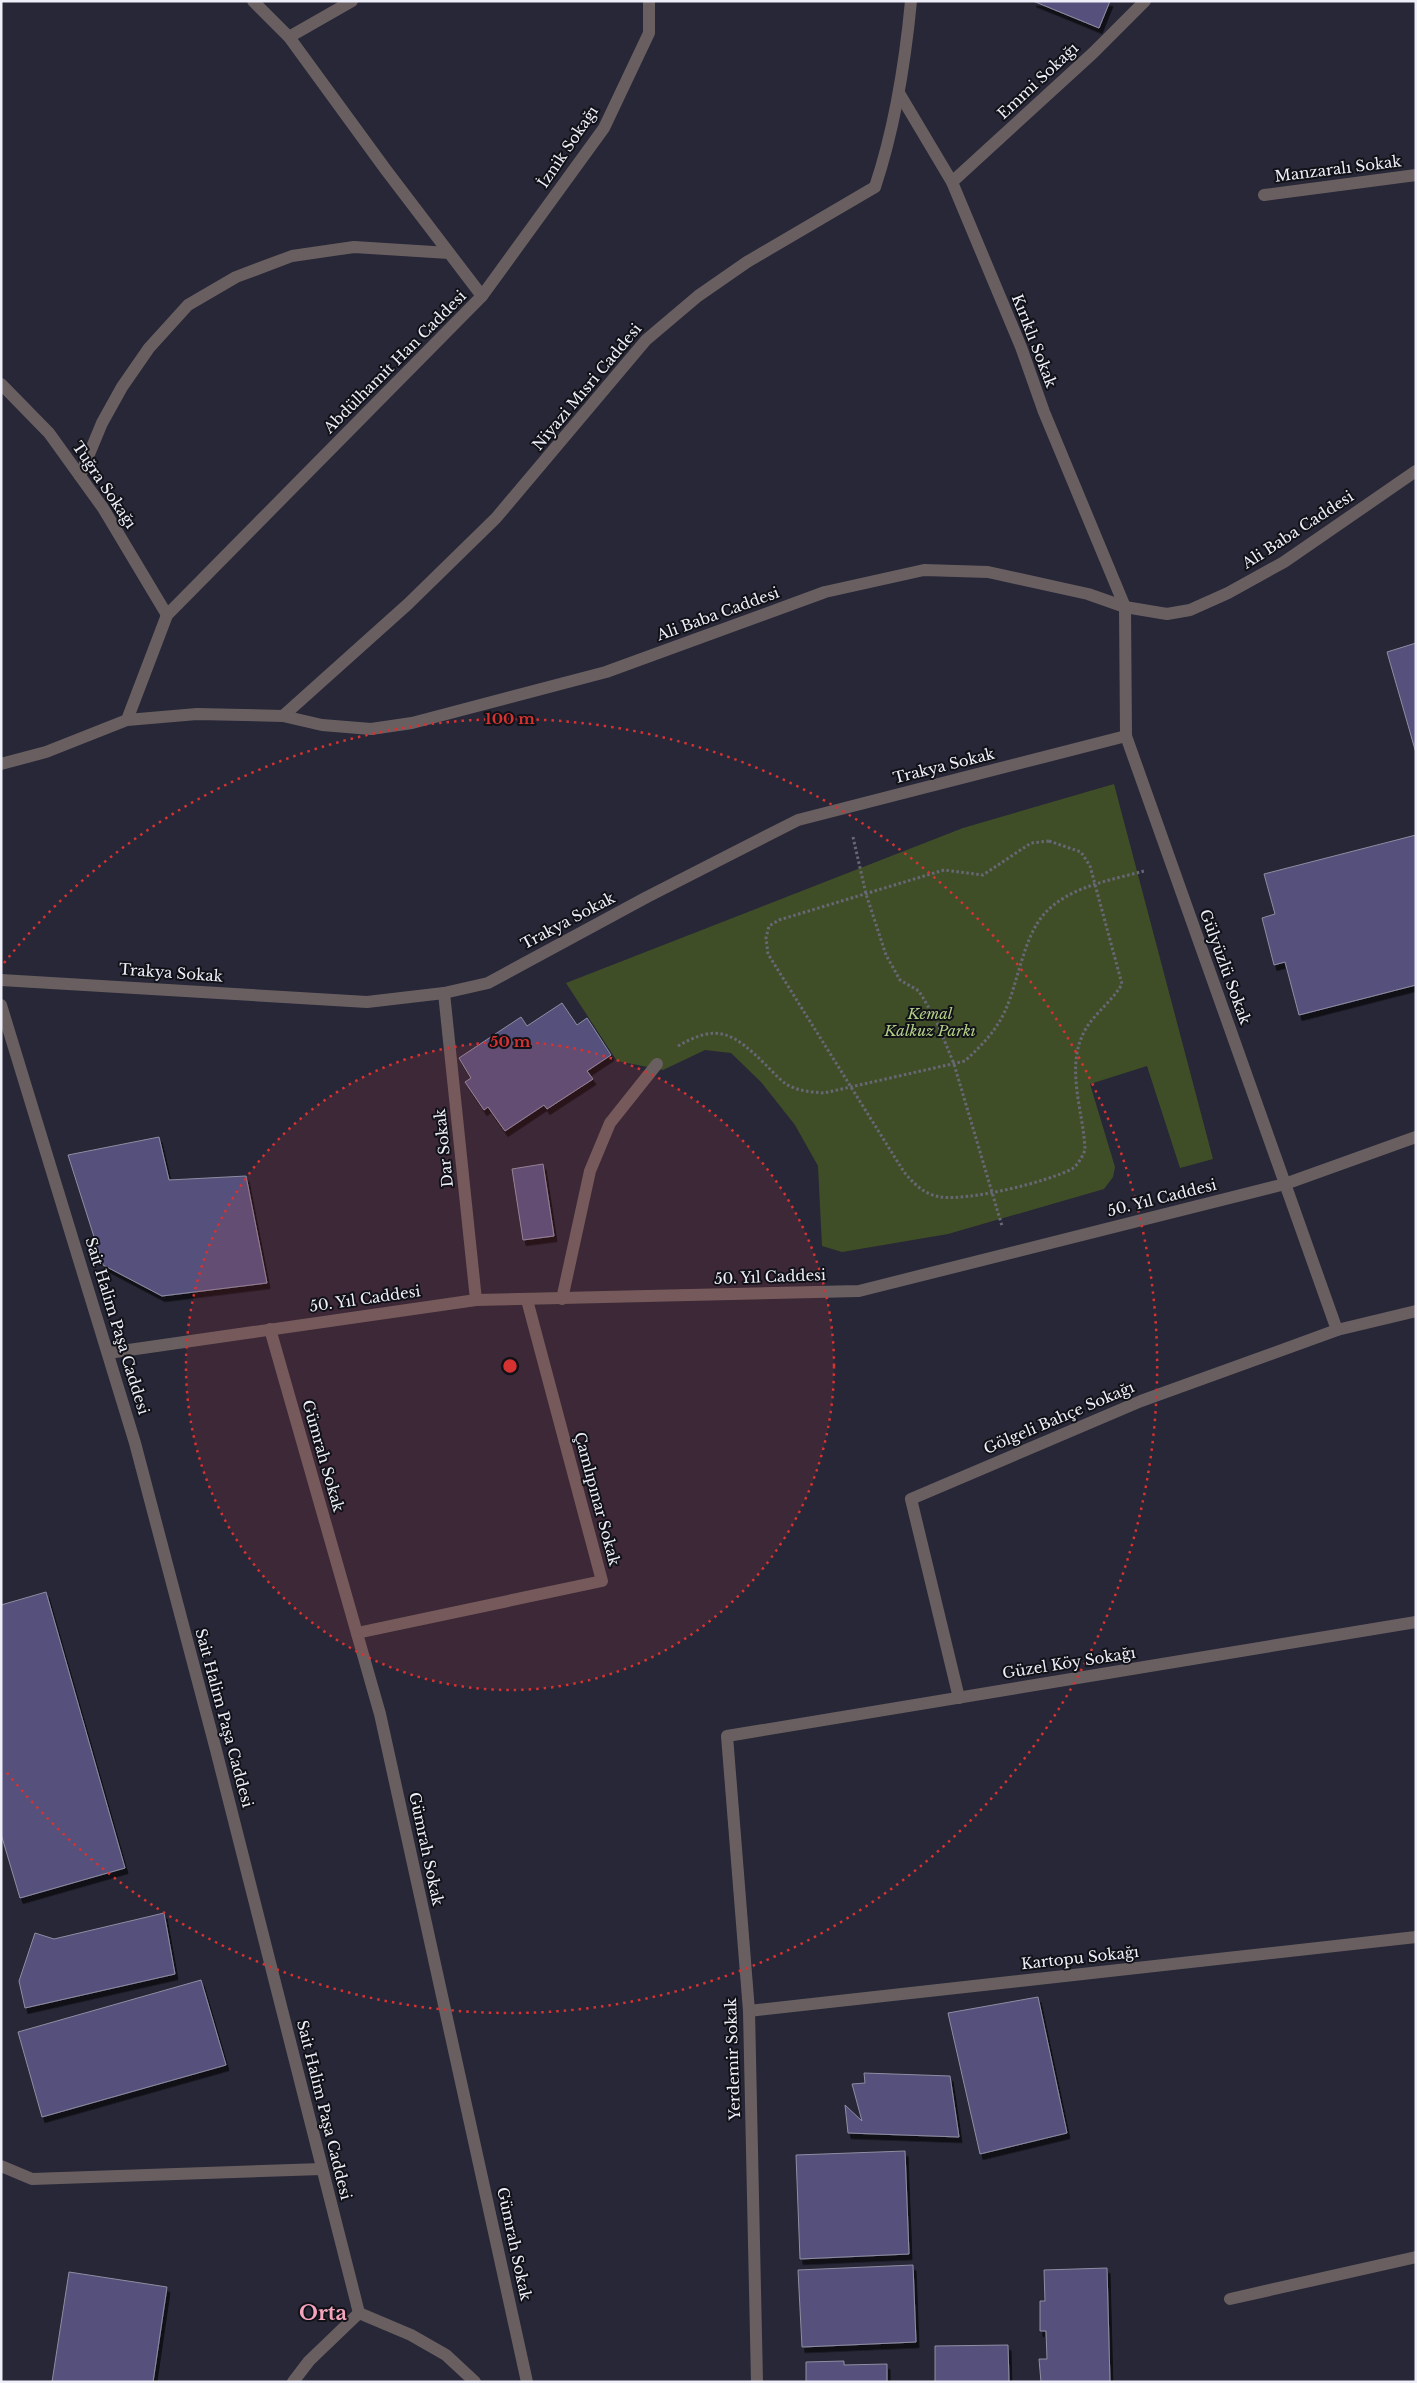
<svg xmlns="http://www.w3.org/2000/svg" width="1417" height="2383" viewBox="0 0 1417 2383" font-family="'Libre Baskerville',serif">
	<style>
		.green { fill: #404e27 }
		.building { fill: #54517c; stroke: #8e8da2; filter: url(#shadow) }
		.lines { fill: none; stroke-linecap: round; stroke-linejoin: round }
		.path { stroke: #676775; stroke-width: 3; stroke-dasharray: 2.5 2.5; stroke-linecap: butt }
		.service { stroke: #695f60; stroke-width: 12 }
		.minor { stroke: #695f60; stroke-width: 12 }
		.tertiary { stroke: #695f60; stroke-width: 12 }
		.ring { fill: none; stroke: #d73232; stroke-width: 2.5; stroke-dasharray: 2.5 5 }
		.labels { text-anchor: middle; stroke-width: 4; stroke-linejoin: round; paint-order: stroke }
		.street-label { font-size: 15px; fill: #efeffa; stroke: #111118 }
		.park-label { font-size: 15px; font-style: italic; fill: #b2ce86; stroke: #111118 }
		.district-label { font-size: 20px; font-weight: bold; fill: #f5a4bd; stroke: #111118 }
		.centre { fill: #d73232; stroke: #111118; stroke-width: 2.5 }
		.ring-label { font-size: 15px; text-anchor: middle; font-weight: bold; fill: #d73232; stroke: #111118; stroke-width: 4; stroke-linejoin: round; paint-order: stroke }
	</style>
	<defs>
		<filter id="shadow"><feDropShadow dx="3" dy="5.5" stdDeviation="0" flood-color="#0009"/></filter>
	</defs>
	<rect width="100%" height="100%" fill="#272737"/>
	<path class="green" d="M1114,784L1213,1159L1180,1168L1147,1066L1090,1084L1115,1167L1113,1177L1104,1189L948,1234L842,1252L822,1246L818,1166L795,1125L761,1082L731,1053L705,1050L663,1070L617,1061L566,983L963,828Z"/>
	<g class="building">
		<path d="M1033,1H1110L1099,28Z"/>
		<path d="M1416,643V753L1387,652Z"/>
		<path d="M1416,835V985L1299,1015L1285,962L1274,965L1262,918L1275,914L1264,874Z"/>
		<path d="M562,1003L577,1025L587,1018L611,1055L587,1071L593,1079L547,1109L544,1105L505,1131L488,1107L484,1110L465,1082L471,1078L459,1058L521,1017L527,1026Z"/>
		<path d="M159,1137L169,1180L246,1176L267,1283L162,1296L103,1265L68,1155Z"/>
		<path d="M543,1164L554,1236L523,1240L512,1169Z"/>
		<path d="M46,1592L125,1868L20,1898L1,1834V1605Z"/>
		<path d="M164,1913L175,1974L25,2008L19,1981L35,1933L54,1939Z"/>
		<path d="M201,1980L226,2065L42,2117L18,2032Z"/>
		<path d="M1038,1997L1067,2133L980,2154L948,2013Z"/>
		<path d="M864,2073L950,2076L959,2137L848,2133L845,2105L862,2121L852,2084L865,2083Z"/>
		<path d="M905,2151L909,2254L800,2259L796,2155Z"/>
		<path d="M913,2265L916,2342L802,2347L798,2270Z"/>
		<path d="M1107,2268L1110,2382H1041L1039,2359H1047L1046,2331H1040V2301H1045L1044,2270Z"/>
		<path d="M69,2272L167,2287L153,2382H52Z"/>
		<path d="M1008,2345L1009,2382H935V2346Z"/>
		<path d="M844,2361V2365L887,2364V2382H806V2362Z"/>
	</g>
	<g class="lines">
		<g class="path">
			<path d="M853,837L866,894L886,955L900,980L919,991L936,1020L954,1064L1002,1226"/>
			<path d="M1049,841L1081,852L1090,866L1122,984C1112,1002 1094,1013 1084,1032C1065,1069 1084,1113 1085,1150C1082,1157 1078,1165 1072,1169C1047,1182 969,1201 941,1197C925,1195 914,1184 904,1172L768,954L766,938L769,926L779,920L944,870L983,875L1031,843Z"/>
			<path d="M678,1046C719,1022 734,1034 766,1065C772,1071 779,1079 786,1084C797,1091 811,1092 824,1093L965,1061C981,1046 996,1031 1005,1011C1019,981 1023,936 1046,912C1071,886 1112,880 1144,871"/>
		</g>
		<g class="service">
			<path d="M1264,195L1416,175"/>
			<path d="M1230,2299L1416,2257"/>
		</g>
		<g class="minor">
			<path d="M289,37L352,1"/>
			<path d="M899,93L952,182L1021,347L1044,412L1125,607L1126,736L1337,1330"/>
			<path d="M952,182L1093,53L1145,1"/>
			<path d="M482,296L604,128L649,33V1"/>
			<path d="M1,384L49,433L103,508L167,615"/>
			<path d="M80,476L102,423L122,387L149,348L188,305L236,277L292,256L354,247L449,253"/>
			<path d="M283,716L408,604L496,518L646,340L698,296L747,262L875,187C895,127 905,64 911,1"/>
			<path d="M127,720L167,615L482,296L386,170L289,37L253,1"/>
			<path d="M1,764L46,752L127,720L197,714L283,716L322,725L371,729L412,723L606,672L825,592L924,570L988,572L1088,594L1125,607L1167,614L1190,610L1228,593L1284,562L1416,471"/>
			<path d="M1,980L367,1002L444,993L488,983L647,897L798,820L1126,736"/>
			<path d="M444,993L476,1300"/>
			<path d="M562,1299L590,1171L610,1123L657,1064"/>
			<path d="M270,1329L380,1714L527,2382"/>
			<path d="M357,1633L602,1581L527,1300"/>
			<path d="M959,1698L911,1499L1141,1401L1337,1330L1416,1311"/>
			<path d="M749,2011L1416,1937"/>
			<path d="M1,2166L32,2179L322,2169"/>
			<path d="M293,2382L309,2361L359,2313"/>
			<path d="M757,2382L749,2011L727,1736L1416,1622"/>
		</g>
		<g class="tertiary">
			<path d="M1,1005L135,1443L216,1750L359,2313L411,2335L446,2355L475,2382"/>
			<path d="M108,1353L476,1300L859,1291L1285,1184L1416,1137"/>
		</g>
	</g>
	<circle cx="510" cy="1366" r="324" fill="#d73232" fill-opacity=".12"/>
	<g class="ring">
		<circle cx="510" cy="1366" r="324"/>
		<path d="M4 963A647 647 0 1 1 4 1769"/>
	</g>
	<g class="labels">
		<g class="street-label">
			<text transform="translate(1038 81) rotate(-43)" y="5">Emmi Sokağı</text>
			<text transform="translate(568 147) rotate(-56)" y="5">İznik Sokağı</text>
			<text transform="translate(1338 169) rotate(-7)" y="5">Manzaralı Sokak</text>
			<text transform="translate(1034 341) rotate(69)" y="5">Kırıklı Sokak</text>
			<text transform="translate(395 362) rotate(-45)" y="5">Abdülhamit Han Caddesi</text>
			<text transform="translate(587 387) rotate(-50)" y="5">Niyazi Mısri Caddesi</text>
			<text transform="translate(104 485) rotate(56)" y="5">Tuğra Sokağı</text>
			<text transform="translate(1298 530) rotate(-33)" y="5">Ali Baba Caddesi</text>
			<text transform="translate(718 614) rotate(-20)" y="5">Ali Baba Caddesi</text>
			<text transform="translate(944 766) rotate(-14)" y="5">Trakya Sokak</text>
			<text transform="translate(568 921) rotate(-28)" y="5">Trakya Sokak</text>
			<text transform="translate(1225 967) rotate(70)" y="5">Gülyüzlü Sokak</text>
			<text transform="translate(171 973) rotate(4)" y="5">Trakya Sokak</text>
			<text transform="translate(444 1148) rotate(-96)" y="5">Dar Sokak</text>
			<text transform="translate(1162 1198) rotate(-14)" y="5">50. Yıl Caddesi</text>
			<text transform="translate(770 1277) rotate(-2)" y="5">50. Yıl Caddesi</text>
			<text transform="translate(365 1299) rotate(-8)" y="5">50. Yıl Caddesi</text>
			<text transform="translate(117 1326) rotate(73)" y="5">Sait Halim Paşa Caddesi</text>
			<text transform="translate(1059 1418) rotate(-23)" y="5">Gölgeli Bahçe Sokağı</text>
			<text transform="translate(323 1456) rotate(74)" y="5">Gümrah Sokak</text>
			<text transform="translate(597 1499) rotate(75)" y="5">Çamlıpınar Sokak</text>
			<text transform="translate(1069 1663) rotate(-9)" y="5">Güzel Köy Sokağı</text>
			<text transform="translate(224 1718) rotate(75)" y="5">Sait Halim Paşa Caddesi</text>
			<text transform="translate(426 1849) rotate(78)" y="5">Gümrah Sokak</text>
			<text transform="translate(1080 1958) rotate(-6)" y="5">Kartopu Sokağı</text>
			<text transform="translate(733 2059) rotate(-92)" y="5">Yerdemir Sokak</text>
			<text transform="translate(324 2110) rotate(76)" y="5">Sait Halim Paşa Caddesi</text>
			<text transform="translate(514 2244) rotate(78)" y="5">Gümrah Sokak</text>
		</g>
		<g class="park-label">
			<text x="930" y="1019">Kemal<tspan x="930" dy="17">Kalkuz Parkı</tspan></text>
		</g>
		<g class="district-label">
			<text x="323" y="2320">Orta</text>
		</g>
	</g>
	<circle cx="510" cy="1366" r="8" class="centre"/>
	<g class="ring-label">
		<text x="510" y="724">100 m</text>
		<text x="510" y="1047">50 m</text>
	</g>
	<rect width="1417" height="2383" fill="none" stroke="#efeffa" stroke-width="5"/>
</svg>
